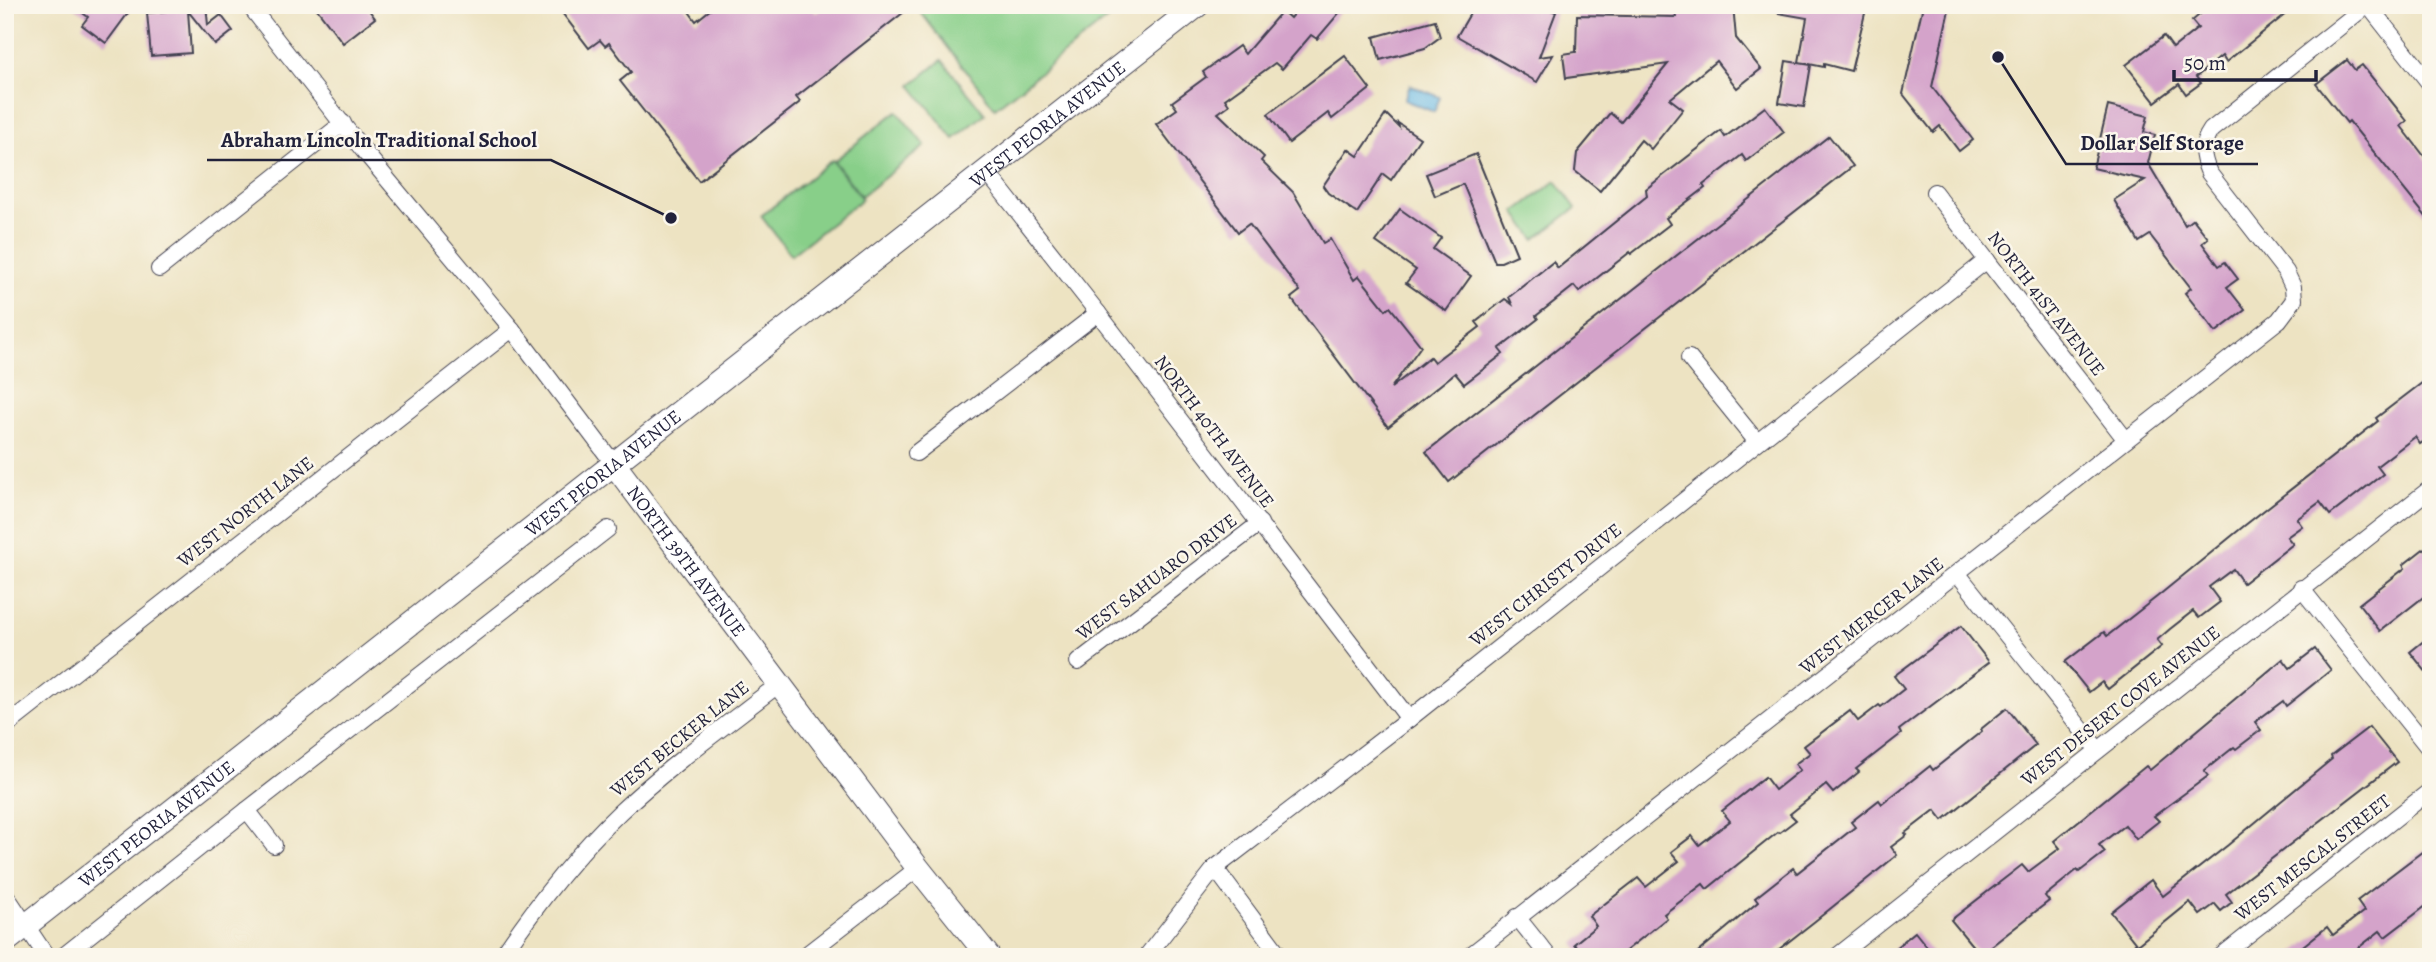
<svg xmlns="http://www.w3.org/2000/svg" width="2436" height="962" viewBox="0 0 2436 962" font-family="Alegreya,serif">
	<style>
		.green { fill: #88cf89; stroke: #557862; stroke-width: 2 }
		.water { fill: #69b9e4; stroke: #466e90; stroke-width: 2 }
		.building { fill: #d4a3ca }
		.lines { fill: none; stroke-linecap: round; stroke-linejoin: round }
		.street-casing { stroke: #403f4f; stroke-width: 18 }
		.secondary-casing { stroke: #403f4f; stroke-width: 25 }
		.street { stroke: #fff; stroke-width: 16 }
		.secondary { stroke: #fff; stroke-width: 23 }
		.labels { text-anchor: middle; stroke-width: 5; stroke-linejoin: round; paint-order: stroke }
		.street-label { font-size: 19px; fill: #22223b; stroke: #fbf7ec }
		.leader { fill: none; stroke: #22223b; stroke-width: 2.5 }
		.callout-dot { fill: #22223b; stroke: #fbf7ec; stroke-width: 2.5 }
		.callout-label { font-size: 21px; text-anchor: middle; font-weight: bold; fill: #22223b; stroke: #fbf7ec; stroke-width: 5; stroke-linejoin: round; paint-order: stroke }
	</style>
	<rect width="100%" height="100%" fill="#fbf7ec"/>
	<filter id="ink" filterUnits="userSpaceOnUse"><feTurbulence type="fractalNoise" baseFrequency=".0143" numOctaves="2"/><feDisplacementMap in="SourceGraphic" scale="14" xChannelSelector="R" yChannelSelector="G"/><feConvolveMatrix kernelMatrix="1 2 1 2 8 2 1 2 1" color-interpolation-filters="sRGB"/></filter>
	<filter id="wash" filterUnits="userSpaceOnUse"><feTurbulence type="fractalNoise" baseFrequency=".00686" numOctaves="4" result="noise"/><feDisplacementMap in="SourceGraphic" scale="28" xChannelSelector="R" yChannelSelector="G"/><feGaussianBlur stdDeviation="1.57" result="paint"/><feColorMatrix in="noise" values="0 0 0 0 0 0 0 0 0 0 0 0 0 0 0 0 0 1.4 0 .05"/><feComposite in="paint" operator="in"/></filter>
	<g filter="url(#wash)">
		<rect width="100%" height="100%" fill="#ede3c2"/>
		<g class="green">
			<path d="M915,5H1125L995,108Z"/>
			<path d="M942,60L985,114L954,139L911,85Z"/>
			<path d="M897,111L925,146L861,196L834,161Z"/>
			<path d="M832,160L862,199L791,255L761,216Z"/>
			<path d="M1556,181L1576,208L1535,239L1515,212Z"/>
		</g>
		<path class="water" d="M1410,85L1440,97L1434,112L1404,100Z"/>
		<g id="blocks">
			<g class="building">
				<path d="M72,5H134L106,43L82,25L88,17Z"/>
				<path d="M183,5H206L208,25L221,15L233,31L215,45L188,11L191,53L151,56L147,13L187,9Z"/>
				<path d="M314,5H365L375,18L343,43Z"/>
				<path d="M556,5H684L696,21L716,5H810L816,13L826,5H913L796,97L800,102L699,181L620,81L631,72L609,43L605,46L600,40L589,48Z"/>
				<path d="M1301,5H1346L1317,39L1311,35L1282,69L1275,63L1225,99L1229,105L1218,113L1264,157L1261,161L1293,192L1323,243L1330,239L1354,280L1359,276L1386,310L1390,307L1421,346L1391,388L1430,357L1434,362L1480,327L1476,322L1505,299L1512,304L1509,297L1553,262L1558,268L1647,196L1646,189L1721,131L1725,137L1765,107L1784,132L1746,161L1742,155L1703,185L1705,188L1666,218L1670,224L1631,254L1630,252L1579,292L1574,286L1536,316L1538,319L1499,349L1503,354L1464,384L1455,373L1388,427L1291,298L1300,291L1249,224L1238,232L1156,124L1177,109L1172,102L1206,77L1203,72L1239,46L1245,54L1282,11L1290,18Z"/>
				<path d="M1475,5H1539L1556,12L1539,57L1553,55L1537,82L1457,36Z"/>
				<path d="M1733,5L1736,38L1761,69L1737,88L1716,61L1670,99L1683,109L1651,149L1641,140L1600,191L1575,171L1577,153L1610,113L1621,122L1668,64L1566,78L1563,54L1576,52L1577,15L1676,17L1675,11Z"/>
				<path d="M1778,5H1867L1851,71L1824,64V67L1799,62L1807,18L1778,13Z"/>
				<path d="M1923,5H1950L1932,87L1973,140L1959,151L1940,126L1933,132L1903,94Z"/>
				<path d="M2211,5H2297L2226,62L2222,56L2196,77L2201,83L2186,94L2179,84L2155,102L2126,65L2164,36L2173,48L2198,28L2192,21Z"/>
				<path d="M1435,20L1440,37L1425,48L1380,60L1374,37Z"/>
				<path d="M1345,56L1370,89L1332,119L1328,113L1289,143L1268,114Z"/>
				<path d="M2347,60L2355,70L2362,65L2391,101L2407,121L2401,126L2431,165V223L2349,121L2347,123L2316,84Z"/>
				<path d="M1786,61L1811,65L1804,107L1779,103Z"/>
				<path d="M2108,106L2148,116L2144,132L2155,135L2148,163L2185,225L2193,219L2208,238L2202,243L2219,266L2225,262L2238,279L2227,287L2245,310L2216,332L2185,293L2191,288L2150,235L2139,242L2114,200L2145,180L2093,168Z"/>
				<path d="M1386,114L1399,127L1398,123L1420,138L1391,180L1383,174L1357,213L1328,193L1323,186L1348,149L1358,156Z"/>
				<path d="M1829,136L1853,166L1449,482L1426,452Z"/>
				<path d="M1476,154L1517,255L1501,262H1495L1463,184L1435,196L1426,174Z"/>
				<path d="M1400,209L1441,238L1433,249L1471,276L1446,311L1406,283L1416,270L1376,242Z"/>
				<path d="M2431,376V436L2420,444L2415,437L2377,466L2383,474L2330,515L2320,502L2297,519L2302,526L2287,537L2293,544L2243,583L2233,569L2209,587L2220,602L2199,618L2193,611L2170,629L2157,640L2162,646L2108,689L2102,682L2089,692L2065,662L2104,632L2107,636L2158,596L2244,526L2378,421L2376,418Z"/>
				<path d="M2431,543V591L2380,631L2359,604L2405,568L2403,565Z"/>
				<path d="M1961,626L1989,662L1899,730L1901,734L1856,769L1859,772L1833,793L1826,785L1790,814L1796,820L1779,833L1778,832L1707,889L1703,884L1664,914L1667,918L1618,957H1584L1574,944L1596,926L1589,916L1638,878L1646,887L1679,861L1671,852L1692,836L1699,845L1730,821L1722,811L1765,777L1775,790L1800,770L1795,764L1810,753L1804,746L1850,711L1858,721L1879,705L1881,707L1904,689L1894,676Z"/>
				<path d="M2431,635V678L2410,652Z"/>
				<path d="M2315,649L2331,670L2286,706L2283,701L2255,722L2261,730L2236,749L2234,747L2204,771L2208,776L2154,816L2159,821L2136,839L2125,825L2099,845L2105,852L2079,872L2077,870L2045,896L2049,901L1980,955L1951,920L2022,865L2028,872L2060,848L2054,841L2146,766L2150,770L2283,659L2290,668Z"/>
				<path d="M2007,708L2036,745L1943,820L1935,810L1905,833L1907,835L1891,847L1897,855L1815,921L1769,957H1692L1758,902L1755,898L1793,868L1797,873L1855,827L1851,822L1879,800L1882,804L1930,766L1933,770L1982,731L1981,729Z"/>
				<path d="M2369,727L2397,762L2226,894L2232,902L2221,911L2215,904L2200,915L2190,902L2137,945L2111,912L2151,880L2163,896L2228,845L2332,759L2331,756Z"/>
				<path d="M2431,845V902L2385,937L2380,931L2357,949L2363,957H2289L2327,927L2333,935L2364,911L2357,901Z"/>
				<path d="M1915,932L1935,957H1884Z"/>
			</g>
		</g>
	</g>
	<g filter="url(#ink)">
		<use href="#blocks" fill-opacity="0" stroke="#403f4f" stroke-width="2"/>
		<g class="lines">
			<defs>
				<g id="street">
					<path d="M249,5L363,150L512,329L614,464"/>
					<path d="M2368,5L2431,85"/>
					<path d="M986,171L1098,313L1409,719"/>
					<path d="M1934,192L2126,440"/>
					<path d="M159,269L343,123"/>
					<path d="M1689,358L1757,442"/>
					<path d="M916,453L1098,313"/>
					<path d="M1958,574L2098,750"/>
					<path d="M2301,588L2431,751"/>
					<path d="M1078,662L1260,523"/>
					<path d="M5,727L512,329"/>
					<path d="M247,810L274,845"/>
					<path d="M1215,868L1281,957"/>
					<path d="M5,894L47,957"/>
					<path d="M1517,917L1549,957"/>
					<path d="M62,957L247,810L608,529"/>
					<path d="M501,957C536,905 575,855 620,812C670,765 725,726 779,684"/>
					<path d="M803,957L918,868"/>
					<path d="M1146,957L1215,868L1409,719L1987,260"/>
					<path d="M1468,957L2279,320L2294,300L2293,287L2286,272L2209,173C2202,156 2200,146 2211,130L2367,5"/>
					<path d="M1836,957L2431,488"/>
					<path d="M2220,957L2431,790"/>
				</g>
				<g id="secondary">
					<path id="s1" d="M614,464L918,868L989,957"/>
					<path id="s2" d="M5,942L1198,5"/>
				</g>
			</defs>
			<use href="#street" class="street-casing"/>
			<use href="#secondary" class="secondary-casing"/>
			<use href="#street" class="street"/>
			<use href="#secondary" class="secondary"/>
		</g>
	</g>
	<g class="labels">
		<g class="street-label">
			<text dy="7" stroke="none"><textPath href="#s2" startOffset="1325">WEST PEORIA AVENUE</textPath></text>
			<text transform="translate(2047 303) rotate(52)" y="7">NORTH 41ST AVENUE</text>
			<text transform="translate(1215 431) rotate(53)" y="7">NORTH 40TH AVENUE</text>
			<text dy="7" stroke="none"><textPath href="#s2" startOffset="760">WEST PEORIA AVENUE</textPath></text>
			<text transform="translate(245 511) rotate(-38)" y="7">WEST NORTH LANE</text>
			<text dy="7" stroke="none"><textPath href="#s1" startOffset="121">NORTH 39TH AVENUE</textPath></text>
			<text transform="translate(1156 576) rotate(-37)" y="7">WEST SAHUARO DRIVE</text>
			<text transform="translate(1545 584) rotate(-38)" y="7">WEST CHRISTY DRIVE</text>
			<text transform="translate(1871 615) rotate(-38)" y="7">WEST MERCER LANE</text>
			<text transform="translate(2120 705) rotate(-38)" y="7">WEST DESERT COVE AVENUE</text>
			<text transform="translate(679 738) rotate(-39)" y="7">WEST BECKER LANE</text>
			<text dy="7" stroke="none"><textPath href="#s2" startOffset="192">WEST PEORIA AVENUE</textPath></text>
			<text transform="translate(2312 857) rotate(-38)" y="7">WEST MESCAL STREET</text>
		</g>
	</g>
	<path class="leader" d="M671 218L551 160H207M1998 57L2066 164H2258"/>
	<g class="callout-dot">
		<circle cx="671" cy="218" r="7"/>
		<circle cx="1998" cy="57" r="7"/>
	</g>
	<g class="callout-label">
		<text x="379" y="147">Abraham Lincoln Traditional School</text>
		<text x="2162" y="150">Dollar Self Storage</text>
	</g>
	<rect width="2436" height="962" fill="none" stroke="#fbf7ec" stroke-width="28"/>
	<path d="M2174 70v10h142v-10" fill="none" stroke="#22223b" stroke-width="3.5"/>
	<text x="2184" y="70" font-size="21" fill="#22223b" stroke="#fbf7ec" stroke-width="5" paint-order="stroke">50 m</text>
</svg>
